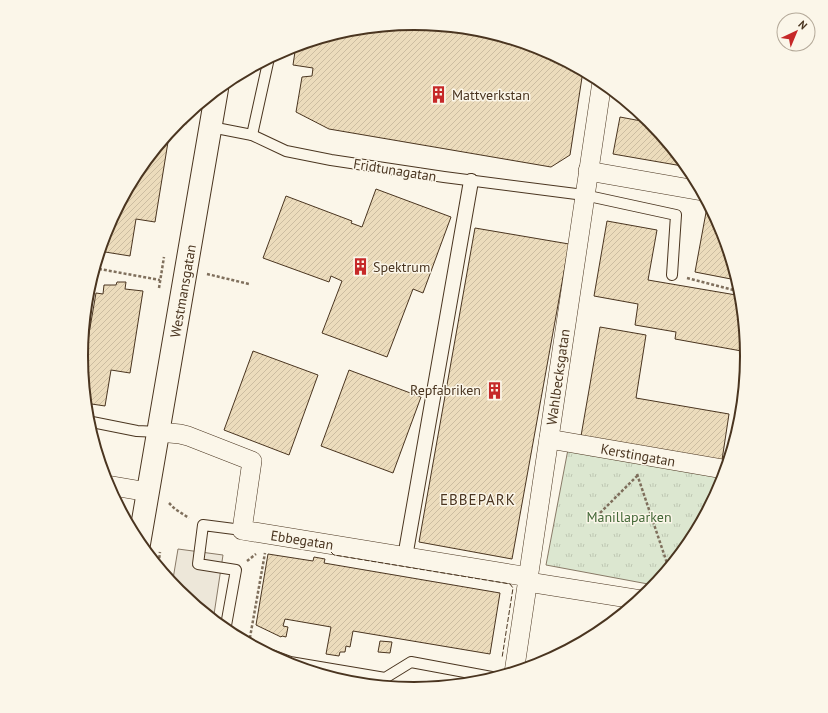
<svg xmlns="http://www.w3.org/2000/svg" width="828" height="713" viewBox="0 0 828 713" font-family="'PT Sans',sans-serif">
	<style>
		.park { fill: url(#park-tufts); stroke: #887966 }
		.parking { fill: #ede7d9; stroke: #887966 }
		.building { fill: url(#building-hatch); stroke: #4a3520 }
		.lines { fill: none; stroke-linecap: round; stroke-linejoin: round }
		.service-casing { stroke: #4a3520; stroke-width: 12 }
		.pedestrian-casing { stroke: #4a3520; stroke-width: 16 }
		.minor-casing { stroke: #4a3520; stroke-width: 20 }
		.tertiary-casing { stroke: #4a3520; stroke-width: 24 }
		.path { stroke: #7f6f5c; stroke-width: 2.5; stroke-dasharray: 3 2; stroke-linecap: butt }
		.service { stroke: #fbf6e9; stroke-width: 10 }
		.pedestrian { stroke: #fbf6e9; stroke-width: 14 }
		.minor { stroke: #fbf6e9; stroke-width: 19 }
		.tertiary { stroke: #fbf6e9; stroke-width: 22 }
		.fence { stroke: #4a3520; stroke-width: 1; stroke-dasharray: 5 2; stroke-linecap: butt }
		.labels { text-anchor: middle; stroke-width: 3; stroke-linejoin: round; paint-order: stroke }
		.poi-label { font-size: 14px; fill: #4a3520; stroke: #fbf6e9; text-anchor: start }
		.street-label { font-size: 14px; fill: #4a3520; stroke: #fbf6e9 }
		.park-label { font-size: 14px; fill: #436837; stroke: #fbf6e9 }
		.neighbourhood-label { font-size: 15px; letter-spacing: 1px; fill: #4a3520; stroke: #fbf6e9 }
		.rim { fill: none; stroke: #4a3520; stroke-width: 2 }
	</style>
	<defs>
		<pattern id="park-tufts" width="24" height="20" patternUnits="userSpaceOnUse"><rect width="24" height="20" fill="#dce7d0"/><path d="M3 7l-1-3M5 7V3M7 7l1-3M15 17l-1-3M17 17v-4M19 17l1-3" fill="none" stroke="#bec7b2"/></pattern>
		<pattern id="building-hatch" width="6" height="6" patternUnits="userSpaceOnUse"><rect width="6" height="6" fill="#ecdcbc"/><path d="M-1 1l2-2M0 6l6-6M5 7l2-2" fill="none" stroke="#ccbda1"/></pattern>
	</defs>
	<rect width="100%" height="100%" fill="#fbf6e9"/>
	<path class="park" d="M569,444L726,471L722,484L691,542L654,587L648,584L546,565Z"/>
	<path class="parking" d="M178,549L223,555L213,621L178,592L172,585Z"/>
	<g class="building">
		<path d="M414,23L479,29L542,48L583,71L570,155L551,167L329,129L296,112L302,77L312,76L313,68L293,65L296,45L349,29Z"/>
		<path d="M620,117L652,123L688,167L613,154Z"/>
		<path d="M162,141L168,142L155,222L136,219L130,256L99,251L106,229L137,171Z"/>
		<path d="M376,189L451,217L423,293L413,289L387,357L322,333L342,281L331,276L329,282L263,258L286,196L352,221L351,223L362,227Z"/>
		<path d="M707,207L711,208L722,229L733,266L731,279L695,272Z"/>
		<path d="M607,221L657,230L648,280L742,296L738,318L744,319L747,352L675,339L676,332L635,325L638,304L594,296Z"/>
		<path d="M475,228L569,244L512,559L419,542Z"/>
		<path d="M117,282H126L125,289L143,291L130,373L111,370L105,406L85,403L81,355L86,351L96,293L103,294L104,285H116Z"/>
		<path d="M600,327L646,335L636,398L729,414L722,460L581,436Z"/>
		<path d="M253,351L318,375L289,455L224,430Z"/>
		<path d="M349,370L421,397L393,473L321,446Z"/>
		<path d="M268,554L313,561L314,557L325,559L324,563L500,593L490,654L353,631L350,647L346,646L345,652H340L339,656L326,654L331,627L285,619L283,626L288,627L286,637L282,636L281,637L256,625Z"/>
		<path d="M626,605L633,606L619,617Z"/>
		<path d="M380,641L392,642L390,653L378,652Z"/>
		<path d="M563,647L569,650L559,655Z"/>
	</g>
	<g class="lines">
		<defs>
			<g id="service">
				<path d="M211,127L252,135L286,151L331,160L444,177L584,195L676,215L672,275"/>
				<path d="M252,135L269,58"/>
				<path d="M87,421L137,431L159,432"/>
				<path d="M225,631L236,570L198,564L203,525L242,530"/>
				<path d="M263,652L290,662L385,678L411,662L497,678"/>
			</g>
			<path id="pedestrian" d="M405,557L471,181"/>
			<g id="minor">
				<path d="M588,171L702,191"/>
				<path d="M159,432L180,434L188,436L252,461L242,530L529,577"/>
				<path d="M549,439L723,469L726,471"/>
				<path d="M107,485L148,492"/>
				<path d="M528,582L641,600"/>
				<path d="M514,673L602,82"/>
			</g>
			<path id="tertiary" d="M139,544L217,89"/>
		</defs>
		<use href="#service" class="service-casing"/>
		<use href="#pedestrian" class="pedestrian-casing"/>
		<use href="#minor" class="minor-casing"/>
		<use href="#tertiary" class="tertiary-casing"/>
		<g class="path">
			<path d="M238,82L240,73"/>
			<path d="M177,122L187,124"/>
			<path d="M94,268L160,280"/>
			<path d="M207,274L249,284"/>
			<path d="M687,278L741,292"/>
			<path d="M159,288L164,257"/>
			<path d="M637,474L669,569"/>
			<path d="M169,503L175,509L189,518"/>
			<path d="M600,513L638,475"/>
			<path d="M247,561L256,554"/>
			<path d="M158,568L160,552"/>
			<path d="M650,582L667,571"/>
			<path d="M249,643L265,553"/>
		</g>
		<use href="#service" class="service"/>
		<use href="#pedestrian" class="pedestrian"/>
		<use href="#minor" class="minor"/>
		<use href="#tertiary" class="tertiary"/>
		<path class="fence" d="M331,552L334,555L510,584L513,588L502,658"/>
	</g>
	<defs>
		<symbol id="building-bare" viewBox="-9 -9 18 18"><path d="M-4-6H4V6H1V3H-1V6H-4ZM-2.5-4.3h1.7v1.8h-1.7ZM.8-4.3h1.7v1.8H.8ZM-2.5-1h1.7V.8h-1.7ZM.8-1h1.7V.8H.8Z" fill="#c62828" stroke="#fbf6e9" stroke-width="2.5" paint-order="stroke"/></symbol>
	</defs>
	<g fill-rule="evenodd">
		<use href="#building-bare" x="426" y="82" width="25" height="25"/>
		<use href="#building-bare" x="348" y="254" width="25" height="25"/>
		<use href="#building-bare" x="482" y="378" width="25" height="25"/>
	</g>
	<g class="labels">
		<g class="poi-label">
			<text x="452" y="100">Mattverkstan</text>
			<text x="373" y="272">Spektrum</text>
			<text x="481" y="395" text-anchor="end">Repfabriken</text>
		</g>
		<g class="street-label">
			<text transform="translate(395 170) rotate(9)" y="5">Fridtunagatan</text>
			<text transform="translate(183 291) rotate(-80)" y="5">Westmansgatan</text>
			<text transform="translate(558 377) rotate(-82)" y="5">Wahlbecksgatan</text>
			<text transform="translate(638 455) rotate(10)" y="5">Kerstingatan</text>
			<text transform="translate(302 540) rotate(9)" y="5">Ebbegatan</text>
		</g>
		<g class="park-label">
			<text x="629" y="522">Manillaparken</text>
		</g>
		<g class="neighbourhood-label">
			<text x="478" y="505">EBBEPARK</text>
		</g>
	</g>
	<path d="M0 0H828V713H0ZM88 356a326 326 0 1 1 652 0a326 326 0 1 1-652 0Z" fill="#fbf6e9" fill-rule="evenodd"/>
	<path class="rim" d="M88 356a326 326 0 1 1 652 0a326 326 0 1 1-652 0Z"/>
	<g transform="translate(796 32) rotate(44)"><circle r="19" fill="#fbf6e9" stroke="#b4a999"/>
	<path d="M0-3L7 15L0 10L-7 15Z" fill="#c62828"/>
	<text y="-6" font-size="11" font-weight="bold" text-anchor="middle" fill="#4a3520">N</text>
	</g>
</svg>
